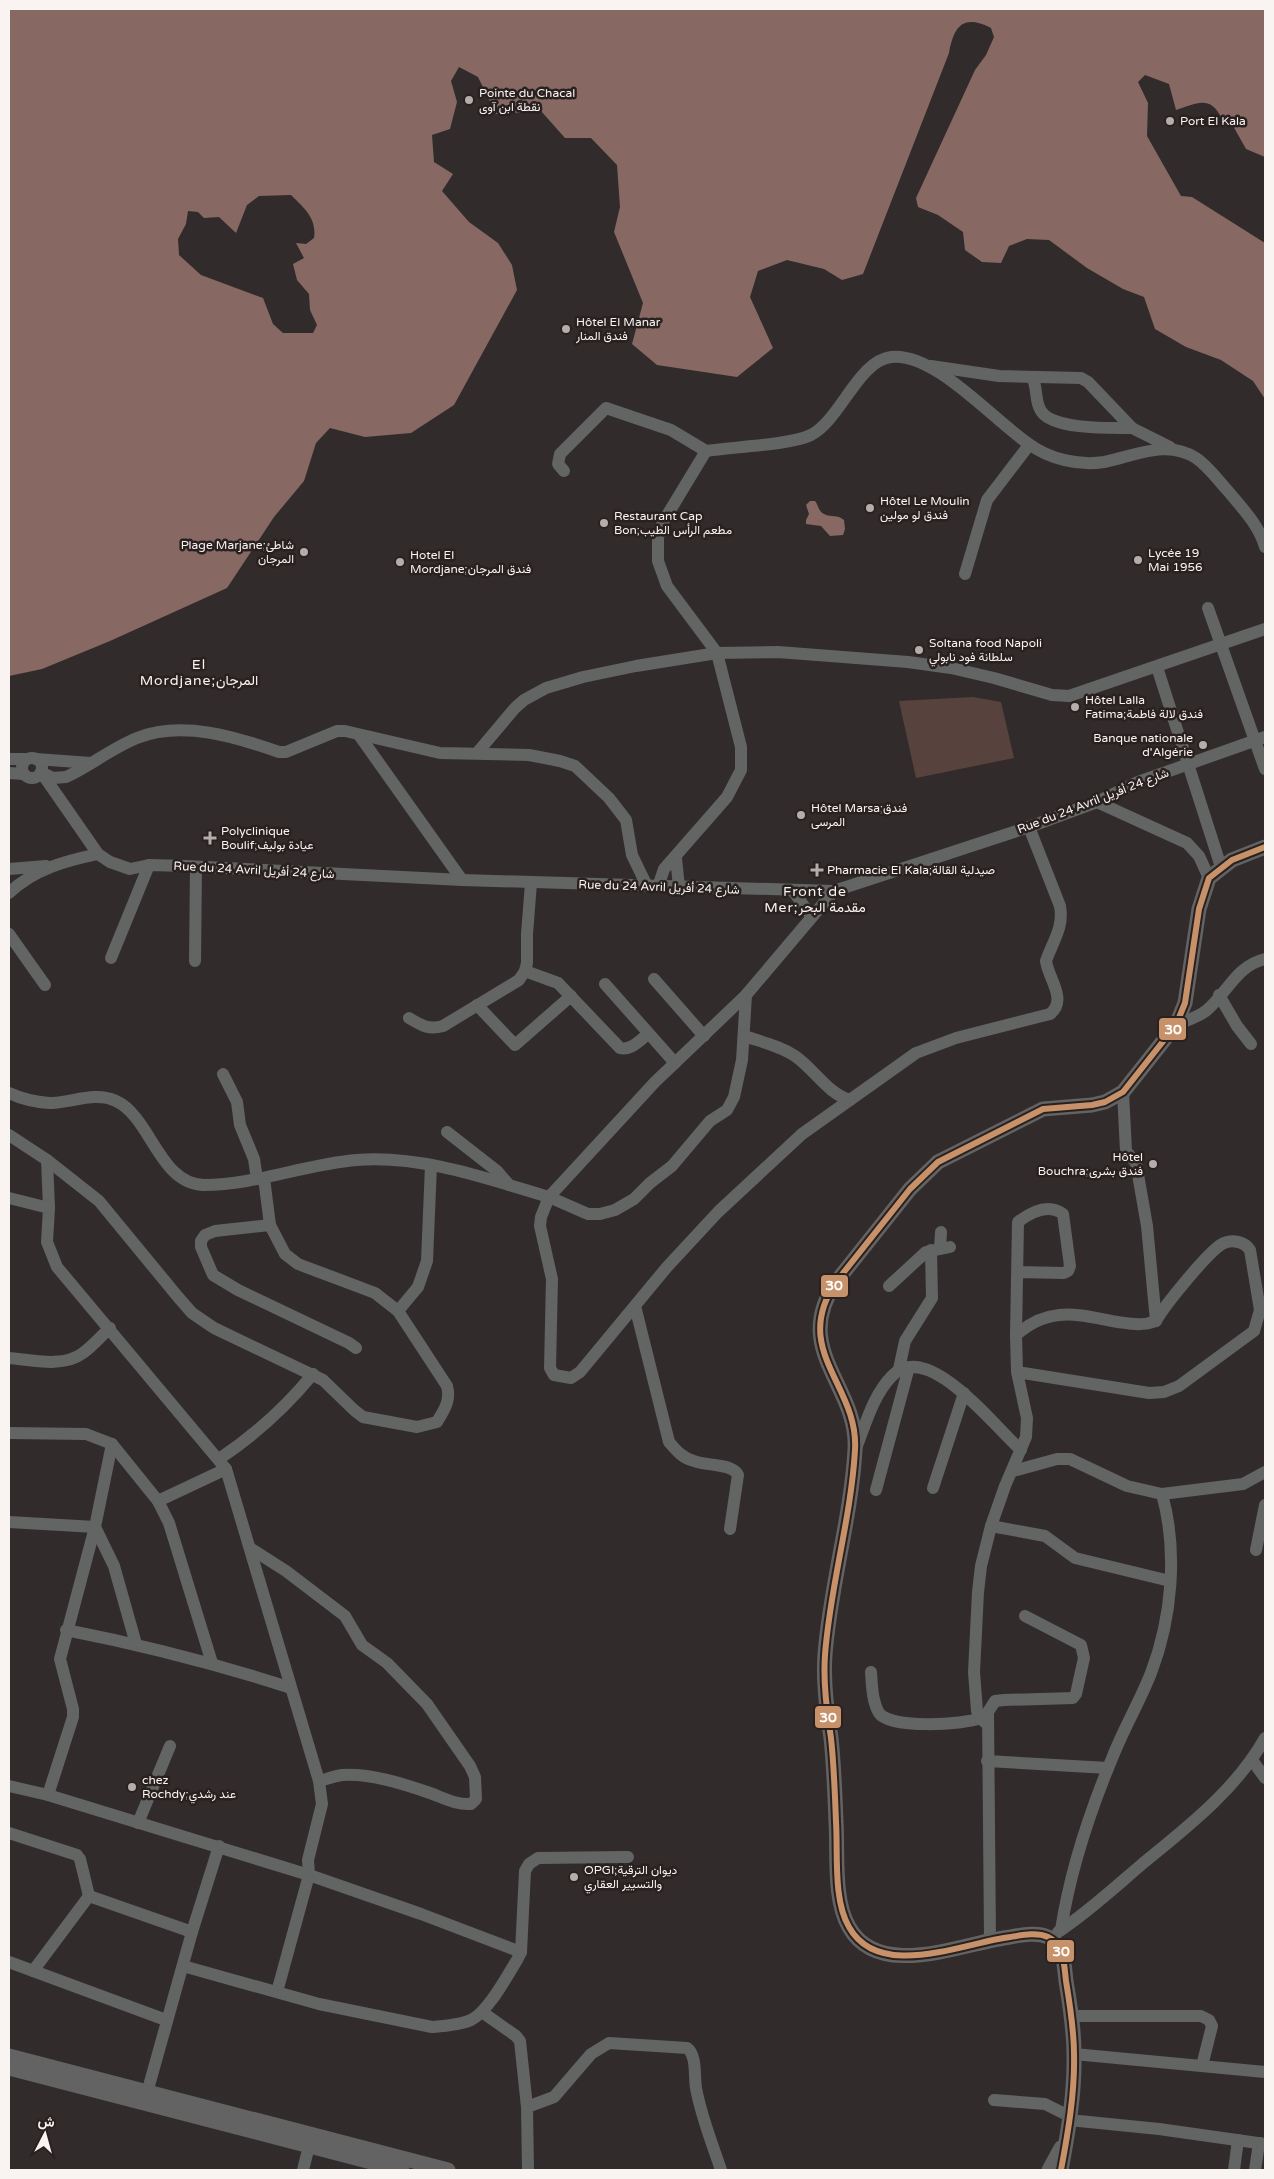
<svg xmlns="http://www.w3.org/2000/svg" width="1274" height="2179" viewBox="0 0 1274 2179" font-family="'Varela Round',Vazirmatn,sans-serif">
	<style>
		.green { fill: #58423d }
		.water { fill: #876862; fill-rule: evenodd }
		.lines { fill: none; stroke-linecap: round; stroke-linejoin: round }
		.minor { stroke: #636464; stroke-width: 12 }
		.major { stroke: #646363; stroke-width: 15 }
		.bus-1-casing { stroke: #29211f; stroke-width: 10 }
		.bus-1 { stroke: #c7916a; stroke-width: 6 }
		.poi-dot { fill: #b3adac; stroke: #29211f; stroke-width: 2 }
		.labels { text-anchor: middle; stroke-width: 5; stroke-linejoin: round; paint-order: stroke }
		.poi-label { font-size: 12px; fill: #f9f3f2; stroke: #29211f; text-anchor: start }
		.street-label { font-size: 12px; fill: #f9f3f2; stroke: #29211f }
		.neighbourhood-label { font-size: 14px; letter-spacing: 1px; fill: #f9f3f2; stroke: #29211f }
		.line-badge { stroke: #29211f; stroke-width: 2 }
		.badge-label { font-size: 14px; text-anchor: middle; font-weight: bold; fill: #fff }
	</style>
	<rect width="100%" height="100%" fill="#312c2b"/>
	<path class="green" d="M973,697L1001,702L1014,758L916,778L899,701Z"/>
	<g class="water">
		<path d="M9,9H1265V157L1246,149L1232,124L1222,119C1210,94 1196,104 1176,110L1169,84L1145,75L1138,82L1148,103L1147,136L1181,196L1192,197L1265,243V399L1253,381L1221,360L1186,347L1155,329L1144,297L1123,289L1087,268L1049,240L1027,239L1009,246L1001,263L982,262L965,250L963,232L938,215L918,207L916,198L975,70L986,55L994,37L991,28C963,14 954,26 949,53L863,274L842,280L824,269L787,260L758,271L750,297L773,348L737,377L657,365L632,344L643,303L614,232L620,207L617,165L591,138H565L541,111L496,114L478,77L459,67L451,81L457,102L450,129L432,135L434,162L453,174L442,191L469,222L498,243L512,265L517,290L454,405L411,433L365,437L330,428L316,443L304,481L274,517L227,588L110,641L42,669L9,676ZM259,196L291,195C304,208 317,218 314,238L306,244L296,243L304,258L293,264L297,280L309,294L310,310L317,325L313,333H283L273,324L263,298L201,275L179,255L178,239L186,224L188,211L198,212L204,218L219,217L236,233L247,205Z"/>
		<path d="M810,501H815C819,506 818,511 824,514C832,518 837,514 844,520L845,529L843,535L830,536L821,526L806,524V520L809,514L806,505Z"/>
	</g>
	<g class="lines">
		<g class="minor">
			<path d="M931,366L999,376L1081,378L1088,382L1132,428L1170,447"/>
			<path d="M1032,377C1038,387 1034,400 1041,411C1053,430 1111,428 1132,428"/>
			<path d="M706,451C732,447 790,445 811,435C841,419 858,361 891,357C935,352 993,420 1029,444C1049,459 1079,466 1104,462C1135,456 1166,439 1196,458C1208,466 1218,480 1228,491C1242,508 1259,525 1265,547"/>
			<path d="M564,471L558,464L560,454L606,408L671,430L706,451"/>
			<path d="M965,574L987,500L1029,445"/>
			<path d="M1208,608L1265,769"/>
			<path d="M1157,667L1221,867"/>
			<path d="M359,735L462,880"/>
			<path d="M477,753L515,708L524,700L546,688L583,677L636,666L717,653L778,652L908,662L951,668L994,678L1052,695L1069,696L1265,629"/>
			<circle cx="32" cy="768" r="10"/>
			<path d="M9,759H27"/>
			<path d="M36,759L91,763"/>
			<path d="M41,772L98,854L110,862L130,869L149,865L185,866L462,880L834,891L1029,827L1097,802L1138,782L1265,737"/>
			<path d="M41,772L53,778L66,777C90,766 112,748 137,738C182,720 236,737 279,752H286L337,731H345L440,753L529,755L560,761L575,766L609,798L626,820L632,855L647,886"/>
			<path d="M9,773L24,774"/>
			<path d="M1097,802L1187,843L1199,856L1209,878"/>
			<path d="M676,858L679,887"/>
			<path d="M9,869L46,866"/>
			<path d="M658,887L664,869L727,797L741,770V747L717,653L667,586L658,561V537L663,522L706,451"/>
			<path d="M793,891L812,917"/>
			<path d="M9,893C34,869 65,861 98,854"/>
			<path d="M9,934L45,985"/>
			<path d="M111,958L149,865"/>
			<path d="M195,961L196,867"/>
			<path d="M525,971L558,983L620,1048C631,1051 640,1040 648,1034"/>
			<path d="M654,979L704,1036"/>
			<path d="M605,984L675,1063"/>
			<path d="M746,995L742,1060L734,1097L727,1110L710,1121L672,1166L650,1183L634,1199L615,1210L600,1214H588L549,1197L541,1217L540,1226L552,1279L550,1368L554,1375L571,1378L580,1372L667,1267L718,1212L802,1134L916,1053L956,1038L1050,1014C1068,1000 1048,978 1046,961C1053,941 1064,927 1060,906L1029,827"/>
			<path d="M1219,995L1237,1026L1251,1044"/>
			<path d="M477,1005L515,1045L571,996"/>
			<path d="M409,1018C422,1026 429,1030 443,1026L519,980L525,971L527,963V934L531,883"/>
			<path d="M1176,1025C1185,1021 1199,1017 1207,1010C1228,992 1236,966 1265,959"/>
			<path d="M744,1036C762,1042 780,1046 795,1056C814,1069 828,1094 850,1100"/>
			<path d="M223,1074L237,1102L240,1125L254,1159L257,1179"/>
			<path d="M1123,1092L1126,1151L1136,1163L1147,1226L1156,1321"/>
			<path d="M9,1093C22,1099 35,1102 49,1103C71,1103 95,1091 116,1101C151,1117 159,1184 204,1185C256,1185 305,1164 357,1160C422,1155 488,1179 549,1197L655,1082L746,995L834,891"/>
			<path d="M447,1132L497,1171L509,1185"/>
			<path d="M9,1135L47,1160L99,1201L178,1297L192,1313L214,1328L323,1380L354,1410L363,1417L417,1427L437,1422C444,1410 451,1401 447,1386L398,1311L418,1287L427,1261L431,1165"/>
			<path d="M47,1160L49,1208L47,1242L57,1267L226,1469L319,1781L322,1804L308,1860L309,1875L277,1992"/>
			<path d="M264,1178L270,1225L285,1254L298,1264L375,1293L398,1311"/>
			<path d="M9,1198L49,1208"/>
			<path d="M270,1225L215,1231L205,1235L201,1241V1247L213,1275L238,1290L349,1343L356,1348"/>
			<path d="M940,1248L941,1232"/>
			<path d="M889,1286L926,1252L950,1247"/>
			<path d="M635,1306L669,1442C676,1450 682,1458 694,1461C706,1466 732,1463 738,1475L730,1529"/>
			<path d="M1016,1335L1018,1222C1031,1212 1048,1203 1063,1214L1070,1266L1068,1271L1064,1273L1018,1272"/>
			<path d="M9,1358C32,1360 63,1368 83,1353C93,1346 101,1336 110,1328"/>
			<path d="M899,1369L905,1341L932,1298L931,1250"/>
			<path d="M9,1433L86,1434L112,1444L158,1501L169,1523L212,1663"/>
			<path d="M855,1451C865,1426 873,1395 892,1376C928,1338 996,1429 1021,1450"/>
			<path d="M219,1459C255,1435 285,1408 313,1374"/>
			<path d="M1013,1471L1057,1459H1070L1127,1486L1162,1494C1178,1551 1172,1618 1151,1673C1140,1701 1124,1728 1113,1756C1090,1811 1070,1871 1061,1930"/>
			<path d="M933,1488L964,1393"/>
			<path d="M876,1490L909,1367"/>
			<path d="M1162,1494L1243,1484L1265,1472"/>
			<path d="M158,1501L226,1469"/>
			<path d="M9,1522L95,1527L114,1566L136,1644"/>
			<path d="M991,1526L1045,1536L1075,1558L1170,1581"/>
			<path d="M250,1548L286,1571L345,1616L362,1645L387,1663L427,1704L470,1766L475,1777L476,1799L471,1804C456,1805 444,1798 430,1793C404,1784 370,1773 342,1775C335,1776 327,1779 319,1781"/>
			<path d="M1256,1550L1265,1505"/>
			<path d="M66,1630C143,1645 217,1664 291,1688"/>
			<path d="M871,1672C872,1685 872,1701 879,1713C890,1729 964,1725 980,1718"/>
			<path d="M988,1725L980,1718L977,1711L974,1672L978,1592L981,1566L991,1526L1005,1486L1026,1437L1027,1418L1017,1372L1016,1335C1050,1305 1078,1315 1118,1322C1132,1324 1143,1326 1156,1321C1164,1306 1208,1252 1222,1244C1231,1239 1244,1241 1250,1250L1260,1310L1254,1331L1179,1386L1164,1392L1149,1393L1017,1372"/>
			<path d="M1252,1760L1265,1778"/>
			<path d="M987,1761L1108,1768"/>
			<path d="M9,1786L48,1795L309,1875L421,1914L521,1952"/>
			<path d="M48,1795L73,1717V1709L60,1659L95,1527L112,1444"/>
			<path d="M138,1823L170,1746"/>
			<path d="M9,1833L77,1855L80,1859L89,1896"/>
			<path d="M1058,1932C1087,1913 1114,1888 1141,1865C1186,1828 1236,1790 1265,1738"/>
			<path d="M990,1939L988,1712L995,1701L1004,1700L1073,1698L1076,1694L1084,1658L1081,1645L1025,1616"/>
			<path d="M9,1962L166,2020"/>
			<path d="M183,1966L319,2004L432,2027C445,2026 460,2025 471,2020C488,2012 507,1976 517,1960L521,1952L525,1871L529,1864L538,1858L628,1857"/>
			<path d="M33,1971L89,1896L192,1932"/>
			<path d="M482,2012L516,2036L520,2041L527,2107L528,2170"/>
			<path d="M1071,2016H1201L1209,2020L1212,2026L1202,2066"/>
			<path d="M1074,2054L1265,2072"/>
			<path d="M145,2100L192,1932L219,1846"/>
			<path d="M994,2100L1045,2104L1069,2116"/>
			<path d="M527,2107L554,2097L591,2054L609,2043L687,2048C697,2055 694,2076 696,2088C701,2116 712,2143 721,2170"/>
			<path d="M1069,2120L1159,2129L1265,2144"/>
			<path d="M303,2170L309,2146"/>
			<path d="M1234,2170L1238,2140"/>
			<path d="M1255,2170L1259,2143"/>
		</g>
		<g class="major">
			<path d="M9,2056L448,2170"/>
			<path d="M9,2068L402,2170"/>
			<path d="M1049,2170L1061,2148"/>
			<path d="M1061,2170C1068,2133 1075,2092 1074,2054C1074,2029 1070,2005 1066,1981C1064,1966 1065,1945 1048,1937C1037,1932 1022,1935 1010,1937C963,1943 879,1981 849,1927C833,1900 838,1853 836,1822C835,1794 834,1766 831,1738C827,1711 823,1683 825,1655C830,1586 851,1519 855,1450C859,1385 790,1351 836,1282L910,1189L938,1162L1043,1109L1092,1105L1105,1102L1123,1092L1176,1025L1185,1003L1199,909L1209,878L1232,860L1265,847"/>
		</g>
		<defs>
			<path id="bus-1" d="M1061,2170C1068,2133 1075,2092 1074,2054C1074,2029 1070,2005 1066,1981C1064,1966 1065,1945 1048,1937C1037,1932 1022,1935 1010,1937C963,1943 879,1981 849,1927C833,1900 838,1853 836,1822C835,1794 834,1766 831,1738C827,1711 823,1683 825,1655C830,1586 851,1519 855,1450C859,1385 790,1351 836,1282L910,1189L938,1162L1043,1109L1092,1105L1105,1102L1123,1092L1176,1025L1185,1003L1199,909L1209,878L1232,860L1265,847"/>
		</defs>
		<use href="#bus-1" class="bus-1-casing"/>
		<use href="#bus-1" class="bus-1"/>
	</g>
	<g class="poi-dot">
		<circle cx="469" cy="100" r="5"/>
		<circle cx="1170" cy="121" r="5"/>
		<circle cx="566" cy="329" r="5"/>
		<circle cx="870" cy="508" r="5"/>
		<circle cx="604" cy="523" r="5"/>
		<circle cx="304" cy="552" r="5"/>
		<circle cx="1138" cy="560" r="5"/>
		<circle cx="400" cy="562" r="5"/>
		<circle cx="919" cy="650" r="5"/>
		<circle cx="1075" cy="707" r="5"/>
		<circle cx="1203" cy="745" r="5"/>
		<circle cx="801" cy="815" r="5"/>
		<path d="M207.5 830.5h5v5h5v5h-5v5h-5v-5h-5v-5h5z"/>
		<path d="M814.5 862.5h5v5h5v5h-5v5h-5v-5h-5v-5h5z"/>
		<circle cx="1153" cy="1164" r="5"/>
		<circle cx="132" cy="1787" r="5"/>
		<circle cx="574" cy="1877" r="5"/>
	</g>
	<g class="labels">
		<g class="poi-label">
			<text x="479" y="97">Pointe du Chacal<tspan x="479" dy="14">نقطة ابن آوى</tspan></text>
			<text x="1180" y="125">Port El Kala</text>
			<text x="576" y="326">Hôtel El Manar<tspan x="576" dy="14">فندق المنار</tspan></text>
			<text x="880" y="505">Hôtel Le Moulin<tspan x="880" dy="14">فندق لو مولين</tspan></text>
			<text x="614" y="520">Restaurant Cap<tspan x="614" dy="14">Bon;مطعم الرأس الطيب</tspan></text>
			<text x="294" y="549" text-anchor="end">Plage Marjane;شاطئ<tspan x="294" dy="14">المرجان</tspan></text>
			<text x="1148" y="557">Lycée 19<tspan x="1148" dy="14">Mai 1956</tspan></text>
			<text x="410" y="559">Hotel El<tspan x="410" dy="14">Mordjane;فندق المرجان</tspan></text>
			<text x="929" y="647">Soltana food Napoli<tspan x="929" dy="14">سلطانة فود نابولي</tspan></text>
			<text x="1085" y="704">Hôtel Lalla<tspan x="1085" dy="14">Fatima;فندق لالة فاطمة</tspan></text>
			<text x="1193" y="742" text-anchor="end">Banque nationale<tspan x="1193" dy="14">d'Algérie</tspan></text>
			<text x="811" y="812">Hôtel Marsa;فندق<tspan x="811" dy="14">المرسى</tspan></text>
			<text x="221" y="835">Polyclinique<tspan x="221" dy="14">Boulif;عيادة بوليف</tspan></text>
			<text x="827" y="874">Pharmacie El Kala;صيدلية القالة</text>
			<text x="1143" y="1161" text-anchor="end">Hôtel<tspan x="1143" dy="14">Bouchra;فندق بشرى</tspan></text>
			<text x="142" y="1784">chez<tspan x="142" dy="14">Rochdy;عند رشدي</tspan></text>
			<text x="584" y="1874">OPGI;ديوان الترقية<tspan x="584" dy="14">والتسيير العقاري</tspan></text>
		</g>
		<g class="street-label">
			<text transform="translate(1093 801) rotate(-21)" y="4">Rue du 24 Avril شارع 24 أفريل</text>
			<text transform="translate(254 870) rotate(3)" y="4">Rue du 24 Avril شارع 24 أفريل</text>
			<text transform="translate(659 887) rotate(2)" y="4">Rue du 24 Avril شارع 24 أفريل</text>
		</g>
		<g class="neighbourhood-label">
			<text x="199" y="669">El<tspan x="199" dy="16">Mordjane;المرجان</tspan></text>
			<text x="815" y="896">Front de<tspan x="815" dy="16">Mer;مقدمة البحر</tspan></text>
		</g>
	</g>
	<g class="line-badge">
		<rect x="1158" y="1017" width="29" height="24" rx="5" fill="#c7916a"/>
		<rect x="820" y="1274" width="29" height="24" rx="5" fill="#c7916a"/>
		<rect x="814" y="1705" width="28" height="24" rx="5" fill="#c7916a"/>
		<rect x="1046" y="1939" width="29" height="24" rx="5" fill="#c7916a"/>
	</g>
	<g class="badge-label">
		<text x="1173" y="1034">30</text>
		<text x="834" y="1290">30</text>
		<text x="828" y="1722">30</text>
		<text x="1061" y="1956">30</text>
	</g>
	<rect width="1274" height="2179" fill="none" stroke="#f9f3f2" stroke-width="20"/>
	<g transform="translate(45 2134) rotate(6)" stroke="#29211f" stroke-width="4" paint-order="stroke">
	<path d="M0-4L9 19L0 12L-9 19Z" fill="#f9f3f2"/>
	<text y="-8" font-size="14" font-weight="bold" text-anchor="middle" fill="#f9f3f2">ش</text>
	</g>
</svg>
